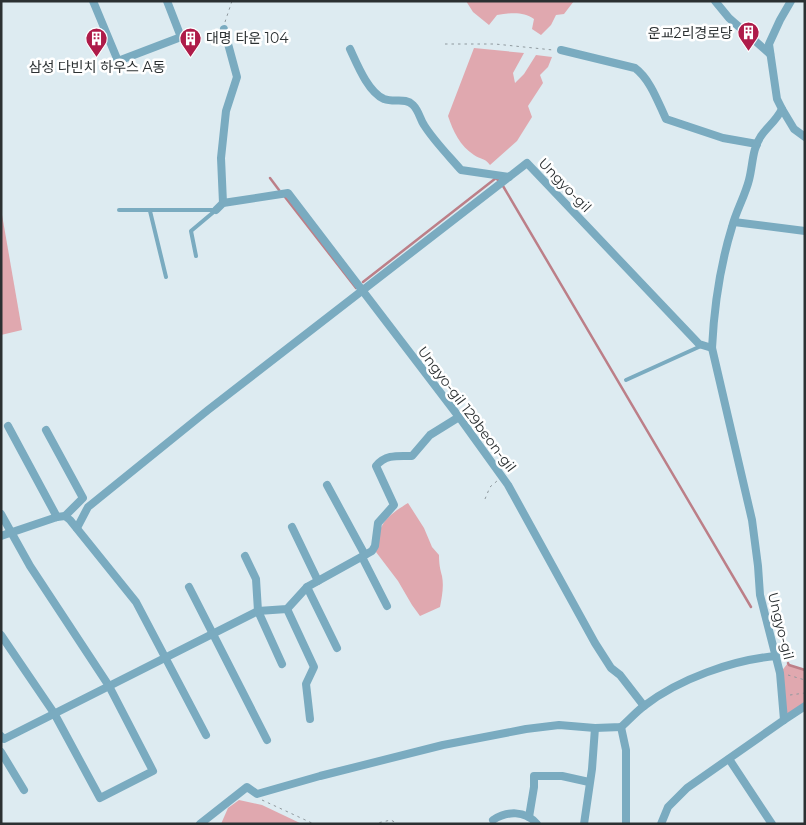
<svg xmlns="http://www.w3.org/2000/svg" width="806" height="825" viewBox="0 0 806 825" font-family="Montserrat,'Noto Sans KR',sans-serif">
	<style>
		.green { fill: #e0a8af }
		.lines { fill: none; stroke-linecap: round; stroke-linejoin: round }
		.stream { stroke: #bc7f88; stroke-width: 2.5 }
		.path { stroke: #8f999e; stroke-width: 1; stroke-dasharray: 2.5 4; stroke-linecap: butt }
		.service { stroke: #7aabc0; stroke-width: 4 }
		.minor { stroke: #7aabc0; stroke-width: 8 }
		.labels { text-anchor: middle; stroke-width: 5; stroke-linejoin: round; paint-order: stroke }
		.poi-label { font-size: 14px; fill: #2b3032; stroke: #fff; text-anchor: end }
		.street-label { font-size: 14px; fill: #2b3032; stroke: #fff }
	</style>
	<rect width="100%" height="100%" fill="#ddebf1"/>
	<g class="green">
		<path d="M466,1H574L564,14L556,15L551,25L541,35L532,29L534,19C523,11 510,13 497,15L489,25L473,12Z"/>
		<path d="M474,48L524,53L513,73L515,83L524,74L536,55L552,57L548,67L540,75L543,83L528,106L532,117L517,141L490,165C484,157 481,160 474,155C460,146 453,131 448,116Z"/>
		<path d="M1,209L22,330L1,335Z"/>
		<path d="M408,503L424,528L432,547L439,555C439,564 440,569 442,576C444,586 442,597 440,607L420,616L412,605L398,581L376,552C379,523 384,518 408,503Z"/>
		<path d="M788,663L789,665L805,670V706L784,720L780,673Z"/>
		<path d="M239,800L262,805L302,824H221L228,808Z"/>
	</g>
	<g class="lines">
		<g class="stream">
			<path d="M270,178L279,190"/>
			<path d="M503,186L751,607"/>
			<path d="M285,197L356,288L357,287"/>
			<path d="M363,282L496,178L498,180"/>
			<path d="M788,663L789,665L805,670"/>
		</g>
		<g class="path">
			<path d="M225,22L232,1"/>
			<path d="M445,44H495L553,50"/>
			<path d="M485,499L490,487L497,481"/>
			<path d="M788,675L805,680"/>
			<path d="M790,695L805,693"/>
			<path d="M262,800L314,824"/>
			<path d="M373,824L391,820L398,824"/>
		</g>
		<g class="service">
			<path d="M119,210H216"/>
			<path d="M150,211L166,277"/>
			<path d="M196,256L191,231L216,210"/>
			<path d="M626,380L701,346"/>
		</g>
		<g class="minor">
			<path d="M93,1L118,61L181,37L167,1"/>
			<path d="M715,1L729,18L770,54"/>
			<path d="M350,49C357,64 368,92 384,99C395,103 405,97 413,105C419,111 420,119 424,125C434,141 449,156 461,170L509,177"/>
			<path d="M561,50L635,68C650,79 658,102 666,119L723,138L757,144"/>
			<path d="M782,109L794,129L805,137"/>
			<path d="M223,203L221,158L226,111L237,77L224,29"/>
			<path d="M216,210L223,203L288,193L459,417L508,485L595,643L611,668L620,675L644,706"/>
			<path d="M734,222L805,231"/>
			<path d="M8,426L57,517"/>
			<path d="M46,430L83,498L65,516"/>
			<path d="M327,485L365,555"/>
			<path d="M1,514L30,566L109,686L153,771L100,798L54,713L1,635"/>
			<path d="M292,527L318,581"/>
			<path d="M77,528L88,507L208,410L527,163L699,344L712,348"/>
			<path d="M1,536L57,517L65,516L70,520L136,602L206,735"/>
			<path d="M245,556L256,579L258,611L282,664"/>
			<path d="M362,557L387,606"/>
			<path d="M189,587L267,740"/>
			<path d="M307,587L337,648"/>
			<path d="M287,609L314,667L306,684L310,719"/>
			<path d="M784,720L805,706"/>
			<path d="M621,727L626,750V824"/>
			<path d="M1,736L4,739L258,611L287,609L307,587L372,551L375,546L378,523L394,505L376,466C386,454 398,456 412,456L430,435L459,417"/>
			<path d="M1,752L24,790"/>
			<path d="M729,759L772,824"/>
			<path d="M529,817L534,787V776H562L589,782"/>
			<path d="M493,820C507,811 525,810 537,824"/>
			<path d="M200,824L247,787L257,794L320,776L443,745L526,729L559,725L595,728L621,727C629,720 636,712 644,706C679,679 732,660 776,656"/>
			<path d="M584,824L592,769L595,728"/>
			<path d="M661,824L668,807L687,788L784,720L780,673L760,595L758,566L752,520L712,348C714,308 720,266 732,227C736,211 745,196 749,180C753,165 752,149 761,136C768,126 776,121 782,109L777,99L769,44L780,20L791,1"/>
		</g>
	</g>
	<defs>
		<symbol id="building-pin" viewBox="-11 -11 22 30"><path d="M0 17L-7.5 6A9.5 9.5 0 1 1 7.5 6Z" fill="#ae1b49" stroke="#fff"/><path d="M-4-6H4V6H1V3H-1V6H-4ZM-2.5-4.3h1.7v1.8h-1.7ZM.8-4.3h1.7v1.8H.8ZM-2.5-1h1.7V.8h-1.7ZM.8-1h1.7V.8H.8Z" fill="#fff"/></symbol>
	</defs>
	<g fill-rule="evenodd">
		<use href="#building-pin" x="736" y="20" width="25" height="34"/>
		<use href="#building-pin" x="178" y="26" width="25" height="34"/>
		<use href="#building-pin" x="84" y="26" width="25" height="34"/>
	</g>
	<g class="labels">
		<g class="poi-label">
			<text x="733" y="38">운교2리경로당</text>
			<text x="206" y="43" text-anchor="start">대명 타운 104</text>
			<text x="97" y="72" text-anchor="middle">삼성 다빈치 하우스 A동</text>
		</g>
		<g class="street-label">
			<text transform="translate(565 185) rotate(46)" y="5">Ungyo-gil</text>
			<text transform="translate(467 409) rotate(53)" y="5">Ungyo-gil 129beon-gil</text>
			<text transform="translate(781 626) rotate(76)" y="5">Ungyo-gil</text>
		</g>
	</g>
	<rect width="806" height="825" fill="none" stroke="#2b3032" stroke-width="5"/>
</svg>
